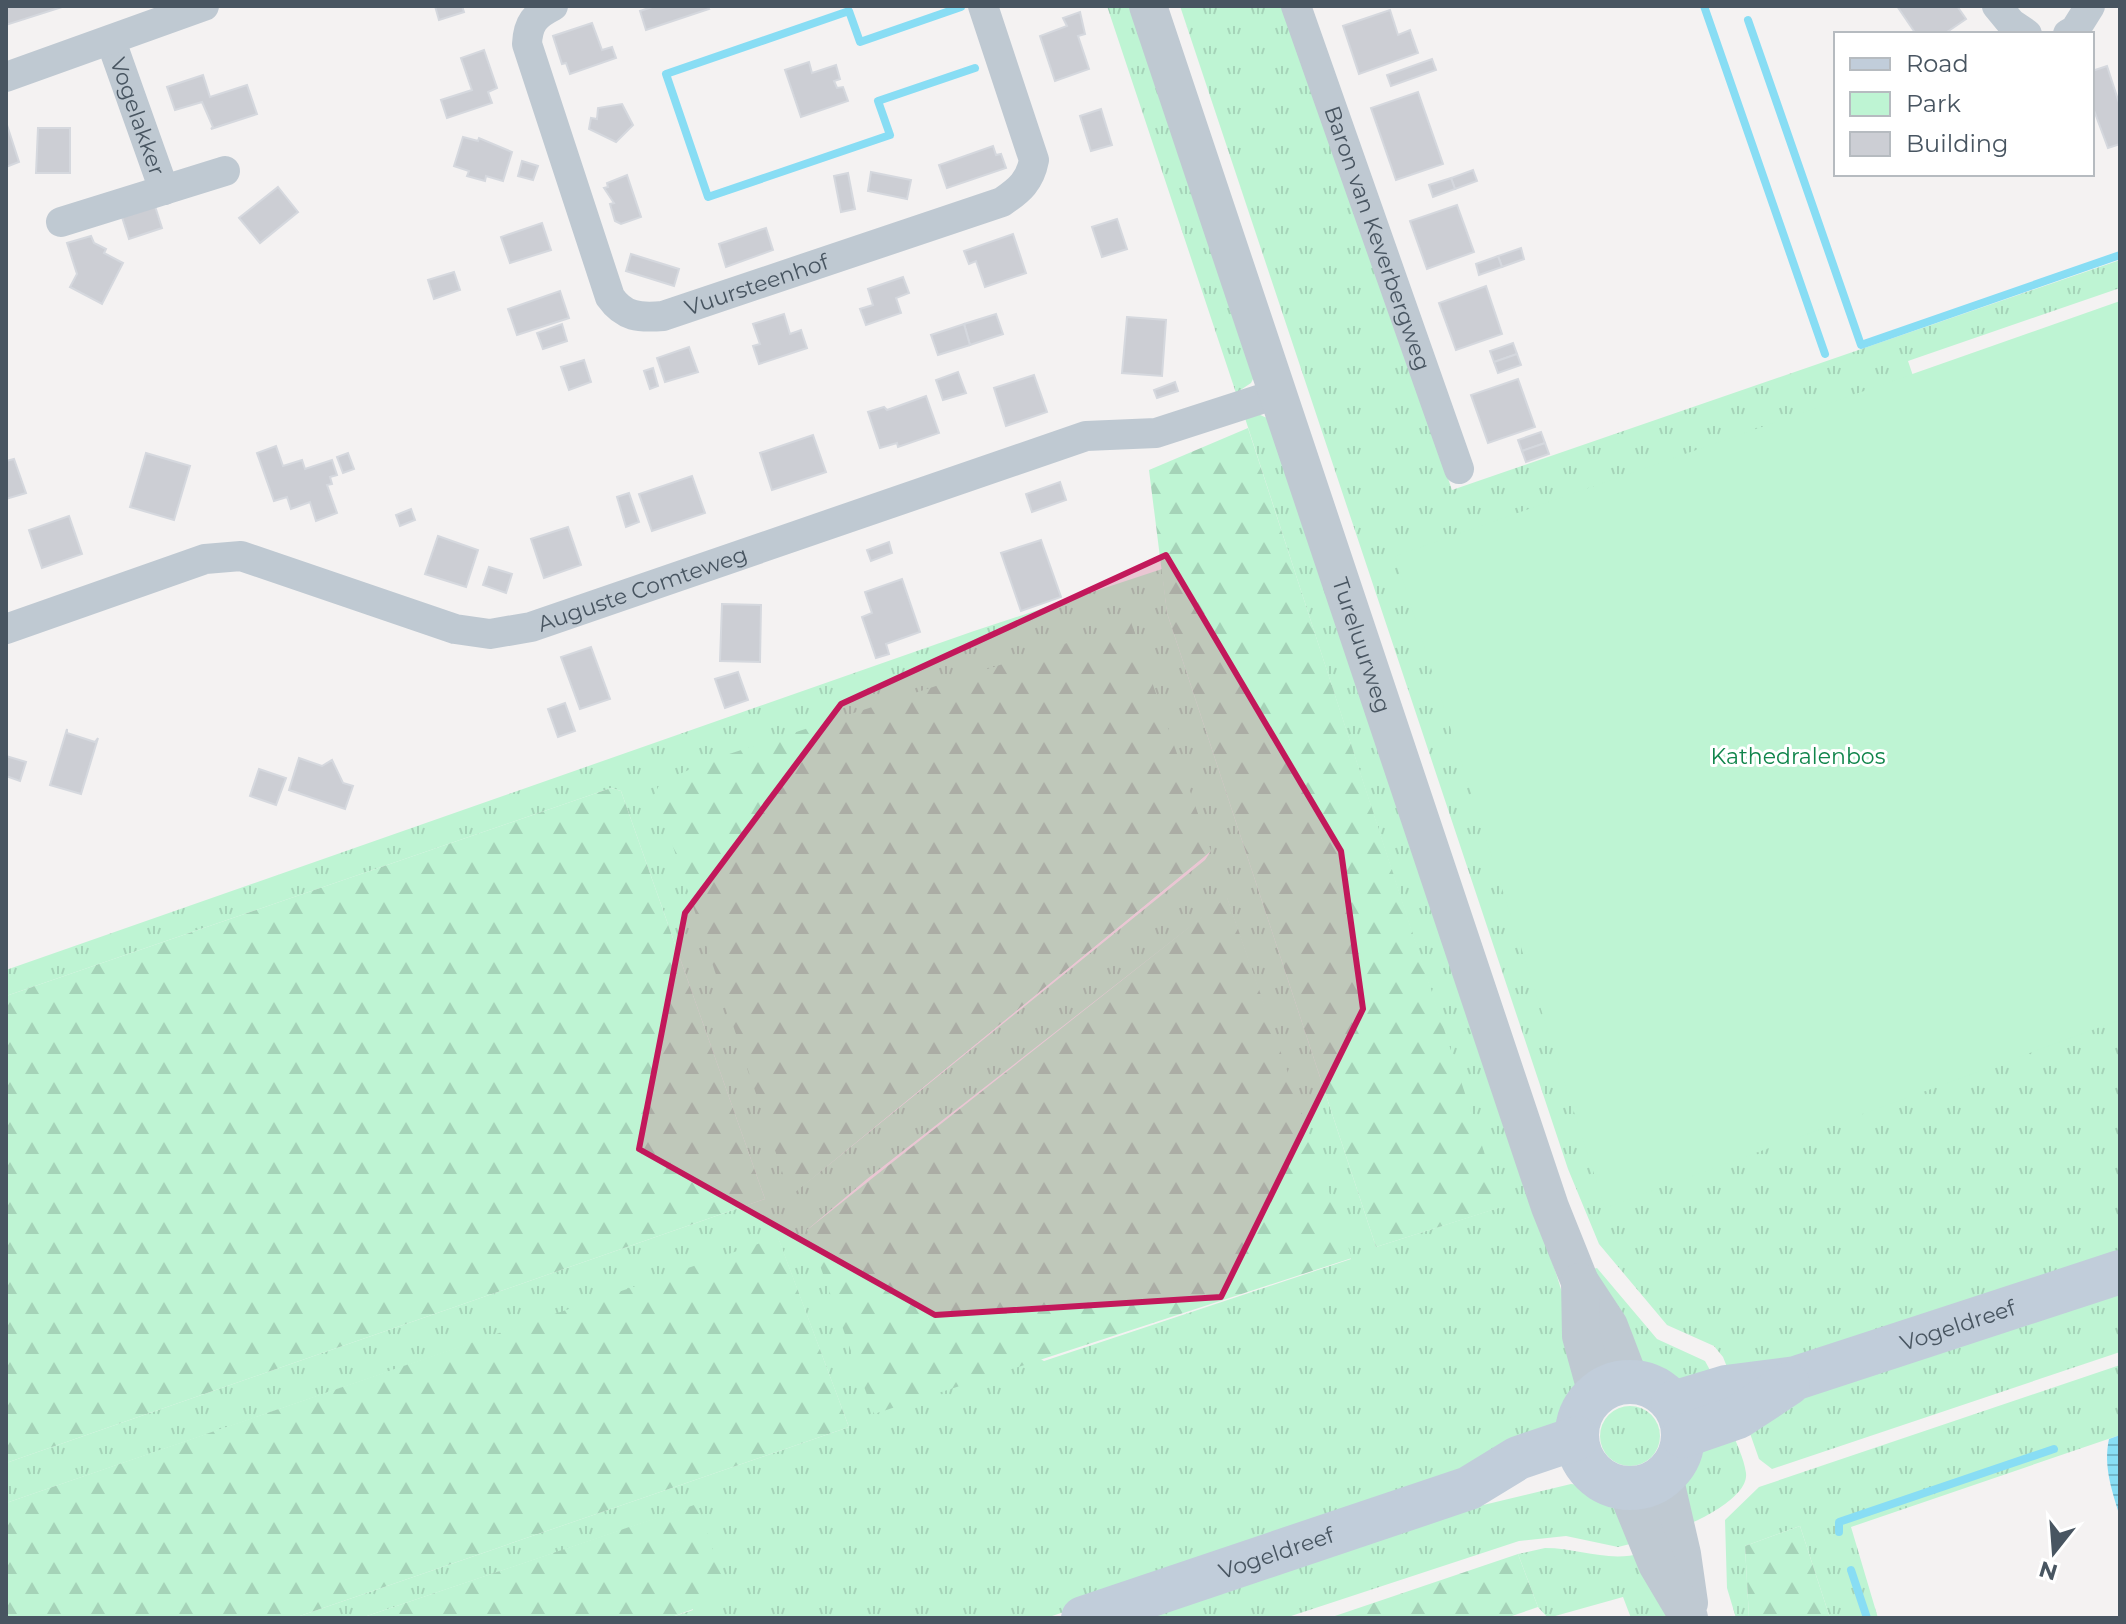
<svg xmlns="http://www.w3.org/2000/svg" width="2126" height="1624" viewBox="0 0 2126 1624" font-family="Montserrat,sans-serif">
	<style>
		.grass { fill: url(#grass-tufts); fill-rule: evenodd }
		.forest { fill: url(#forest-firs) }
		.park { fill: #bef4d3 }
		.water { fill: url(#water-rules) }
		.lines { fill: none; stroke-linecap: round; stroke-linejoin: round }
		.stream { stroke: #88ddf4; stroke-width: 8 }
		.building { fill: #ccced4; stroke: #d5d8de; stroke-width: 2 }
		.minor { stroke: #bfc9d2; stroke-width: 30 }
		.tertiary { stroke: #bfc9d2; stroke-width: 38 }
		.secondary { stroke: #c1cdda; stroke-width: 44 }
		.marked { fill: #c2185b; fill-opacity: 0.2; stroke: #c2185b; stroke-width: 6; stroke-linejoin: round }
		.labels { text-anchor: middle; stroke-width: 6; stroke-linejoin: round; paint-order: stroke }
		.street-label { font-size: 22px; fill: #485561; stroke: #fff }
		.park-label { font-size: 22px; fill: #10854b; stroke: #fff }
	</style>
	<defs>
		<pattern id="grass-tufts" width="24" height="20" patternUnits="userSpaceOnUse" patternTransform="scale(2)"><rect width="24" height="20" fill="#bef4d3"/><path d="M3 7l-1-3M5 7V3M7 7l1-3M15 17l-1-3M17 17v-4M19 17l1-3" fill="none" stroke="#a5d3b8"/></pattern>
		<pattern id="forest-firs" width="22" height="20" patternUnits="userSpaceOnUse" patternTransform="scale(2)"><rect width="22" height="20" fill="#bef4d3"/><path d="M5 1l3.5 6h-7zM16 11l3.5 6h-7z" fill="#a5d3b8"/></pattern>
		<pattern id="water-rules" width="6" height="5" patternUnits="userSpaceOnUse" patternTransform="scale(2)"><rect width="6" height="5" fill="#88ddf4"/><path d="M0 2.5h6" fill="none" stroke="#71b6c9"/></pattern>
	</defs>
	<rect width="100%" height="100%" fill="#f4f2f2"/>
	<g class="grass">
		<path d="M1107,6H1130L1255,375L1251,383L1236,393Z"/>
		<path d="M1180,6H1285L1452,490L2120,260V288L1908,361L2120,990V1258L1731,1377L1723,1357L1714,1346L1667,1325L1599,1244L1568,1169Z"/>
		<path d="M1258,414L1267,418L1557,1276C1564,1300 1587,1370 1581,1392C1576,1413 1558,1428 1542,1440L1164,1579L1046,1618H669L693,1610L696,1505L361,1618H294L849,1427L778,1238L6,1503V1463L765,1199L621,791L611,788L6,996V970L974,631L1162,569L1167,613L1376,1247L1501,1207L1244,415ZM1211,851L1205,860L794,1193ZM1227,898L1351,1259L1044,1361L807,1230L867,1179Z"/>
		<path d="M1597,1268L1657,1339L1705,1361L1717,1383L1670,1385L1646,1372L1593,1269Z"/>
		<path d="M2120,1284V1352L1772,1469L1759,1459L1746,1422L1833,1386Z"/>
		<path d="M2120,1365V1435L1851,1527L1878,1618H1830L1800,1526L1745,1546L1749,1618H1736L1727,1588L1725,1520L1759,1487Z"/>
		<circle cx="1630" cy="1436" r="30"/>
		<path d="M1731,1429C1736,1443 1744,1458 1746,1473C1749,1496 1702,1519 1685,1526C1679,1467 1680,1461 1731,1429Z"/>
		<path d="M1571,1484C1612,1488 1620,1510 1634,1543L1618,1547L1566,1536L1519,1541L1285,1618H1129L1450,1513Z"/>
		<path d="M1545,1548C1579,1548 1609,1563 1642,1553L1672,1618H1631L1623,1597L1548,1618L1538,1607L1518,1554Z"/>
	</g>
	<g class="forest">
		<path d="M1248,428L1502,1207L1376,1247L1167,613L1149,470Z"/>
		<path d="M1131,622L1211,851L793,1194L788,1189L655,793L661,782L714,759Z"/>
		<path d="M611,788L621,791L765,1199L6,1463V996Z"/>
		<path d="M1227,897L1352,1258L874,1414L807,1230Z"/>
		<path d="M778,1237L849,1427L294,1618H6V1503Z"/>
		<path d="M697,1504L729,1596L669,1618H361Z"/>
		<path d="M1800,1526L1830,1618H1749L1745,1546Z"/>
		<path d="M1518,1554L1538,1607L1506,1618H1329Z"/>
	</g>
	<path class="park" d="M2120,301V1020L1605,1208L1395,556Z"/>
	<path class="water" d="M2120,1435V1517C2112,1491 2103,1466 2109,1439Z"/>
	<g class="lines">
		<g class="stream">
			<path d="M1704,6L1825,354"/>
			<path d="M961,7L860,42L849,11L666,74L708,197L890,135L878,101L975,68"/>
			<path d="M1748,20L1861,345L2120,255"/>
			<path d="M1839,1532V1522L2054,1449"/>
			<path d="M1851,1570L1867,1618"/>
		</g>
	</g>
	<g class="building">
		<path d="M6,6H62V7L6,25Z"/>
		<path d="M435,6H462L464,12L439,20Z"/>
		<path d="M655,6H707L709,9L646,30L640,11Z"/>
		<path d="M1897,6H1957L1966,19L1944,34H1916Z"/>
		<path d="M1390,10L1398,35L1410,30L1418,53L1359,74L1343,26Z"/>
		<path d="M1080,12L1085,34L1078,36L1089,69L1055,81L1040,36L1067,26L1063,18Z"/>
		<path d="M592,23L602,50L612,47L616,58L570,74L566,63L562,64L553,36Z"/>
		<path d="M484,50L497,88L488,92L492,103L447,118L441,100L472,90L461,58Z"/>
		<path d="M1432,59L1436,70L1391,86L1387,75Z"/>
		<path d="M809,62L812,73L836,65L840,79L834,81L837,88L843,87L848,101L801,117L785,70Z"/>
		<path d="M2107,66L2120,106V144L2108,148L2092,105V71Z"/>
		<path d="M203,75L210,97L247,85L257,114L211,129L213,127L202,102L175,110L167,87Z"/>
		<path d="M1418,92L1443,164L1396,180L1371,108Z"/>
		<path d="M622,104L633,125L616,142L589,129L591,118L597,119L598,108Z"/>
		<path d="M1101,109L1112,145L1091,151L1080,116Z"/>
		<path d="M7,125L19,162L6,167V125Z"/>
		<path d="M38,128H70V173H36Z"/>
		<path d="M463,137L478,141L479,138L512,152L503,181L486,176L485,181L467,176L469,171L454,166Z"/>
		<path d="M993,146L996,155L1001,154L1006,168L947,188L939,165Z"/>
		<path d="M522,161L538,166L533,180L518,176Z"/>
		<path d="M1473,170L1477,181L1455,189L1451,178Z"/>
		<path d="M871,172L911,180L907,199L868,191Z"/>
		<path d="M848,173L855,209L841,212L834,176Z"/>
		<path d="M627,175L641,217L621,224L615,221L610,204L614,203L604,188L608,187L607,183Z"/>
		<path d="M1451,178L1455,189L1433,197L1429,185Z"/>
		<path d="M278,187L298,212L260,243L239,218Z"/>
		<path d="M154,203L162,228L129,239L121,214Z"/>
		<path d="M1457,205L1474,252L1427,269L1410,221Z"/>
		<path d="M1117,219L1127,249L1102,257L1092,227Z"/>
		<path d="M542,223L551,250L510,263L501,237Z"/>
		<path d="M766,228L773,250L726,267L719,244Z"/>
		<path d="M1013,234L1026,273L985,287L976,261L969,264L964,251Z"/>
		<path d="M91,236L94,243L106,249L104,253L123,263L102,304L70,287L77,274L67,243Z"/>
		<path d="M1521,248L1524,259L1502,267L1498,256Z"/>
		<path d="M631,254L679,269L674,286L626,271Z"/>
		<path d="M1498,256L1502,267L1479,275L1476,264Z"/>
		<path d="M454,272L460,290L434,299L428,280Z"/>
		<path d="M903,277L909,293L896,298L901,313L866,325L860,309L873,305L868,289Z"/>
		<path d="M1486,286L1502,334L1456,350L1439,303Z"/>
		<path d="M560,291L569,318L517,335L508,309Z"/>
		<path d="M784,314L790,334L801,330L807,348L759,364L753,346L760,344L753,324Z"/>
		<path d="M996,314L1003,334L970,345L964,324Z"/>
		<path d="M1127,317L1166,320L1162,376L1122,373Z"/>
		<path d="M562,324L567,341L543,349L537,333Z"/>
		<path d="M964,324L970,345L938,355L931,335Z"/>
		<path d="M1513,343L1517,354L1494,362L1490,351Z"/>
		<path d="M689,347L698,372L665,382L657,358Z"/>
		<path d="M1517,354L1521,365L1498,373L1494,362Z"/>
		<path d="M584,360L591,382L569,390L561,367Z"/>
		<path d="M653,368L658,386L650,389L644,371Z"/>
		<path d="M958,372L966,393L943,400L936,380Z"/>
		<path d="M1034,375L1047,412L1006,426L994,388Z"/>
		<path d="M1518,379L1535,427L1488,443L1471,395Z"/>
		<path d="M1175,382L1178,391L1157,398L1154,390Z"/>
		<path d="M926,396L939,433L898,447L897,443L880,448L868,412L884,407L887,410Z"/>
		<path d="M1541,432L1545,443L1522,451L1518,440Z"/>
		<path d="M813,435L826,472L772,490L760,453Z"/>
		<path d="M1545,443L1549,454L1526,462L1522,451Z"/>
		<path d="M276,446L283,466L302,460L305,469L332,460L337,475L330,477L332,484L327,485L337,513L316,521L310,502L291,509L287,497L274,501L257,453Z"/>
		<path d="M146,453L190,466L174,520L130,507Z"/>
		<path d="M348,453L354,469L343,473L337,457Z"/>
		<path d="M14,459L26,493L6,499V461Z"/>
		<path d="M692,476L705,513L652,531L639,494Z"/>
		<path d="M1060,482L1066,500L1032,512L1026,494Z"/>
		<path d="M629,493L639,522L626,527L617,497Z"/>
		<path d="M411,509L415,520L400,526L396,515Z"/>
		<path d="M69,516L82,554L42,568L29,530Z"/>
		<path d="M568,527L581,565L544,578L531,539Z"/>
		<path d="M438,536L478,550L466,587L425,574Z"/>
		<path d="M1041,540L1061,597L1021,611L1001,553Z"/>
		<path d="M889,542L892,553L871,561L867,550Z"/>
		<path d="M489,567L512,574L506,593L483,585Z"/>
		<path d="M902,579L920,632L886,644L889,654L876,658L862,617L872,613L865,592Z"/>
		<path d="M722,604L761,605L760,662L720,661Z"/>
		<path d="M591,647L610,699L580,709L561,657Z"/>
		<path d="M738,672L748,700L725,708L715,679Z"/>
		<path d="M565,703L575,731L558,737L548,709Z"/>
		<path d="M67,729V733L95,742L98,738L81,794L50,785Z"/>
		<path d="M6,756L26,762L20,781L6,776Z"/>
		<path d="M299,758L322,766L332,760L343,783L353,786L345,809L289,790Z"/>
		<path d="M259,769L286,778L276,805L250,796Z"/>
	</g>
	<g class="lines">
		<g class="minor">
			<path id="s1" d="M553,6C535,15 528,23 527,44L610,297C624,317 639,318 663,316L1002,202C1020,190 1030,181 1034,160L983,6"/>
			<path id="s2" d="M1296,6L1459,469"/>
			<path d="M1997,6L2011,23L2027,34"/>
			<path d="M2068,34L2075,30L2090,6"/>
			<path id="s3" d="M111,41L164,190"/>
			<path d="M6,77L204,6"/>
			<path d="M61,222L225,171"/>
			<path id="s4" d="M6,629L205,559L241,556L455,629L490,634L531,627L1086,436L1156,433L1280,393"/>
		</g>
		<g class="tertiary">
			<path id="s5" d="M1148,6L1550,1207L1580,1282L1609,1326L1630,1381"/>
			<path d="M1580,1282L1581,1336L1597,1394"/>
			<path d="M1664,1476L1682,1554L1689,1603"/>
			<path d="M1626,1488L1657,1564L1689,1618"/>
		</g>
		<g class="secondary">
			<circle cx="1630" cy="1435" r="53"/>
			<path id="s6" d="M1673,1403L1726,1387L1796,1378L2120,1272"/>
			<path d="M1683,1436L1738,1417L1788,1384"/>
			<path id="s7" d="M1083,1618L1469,1488L1518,1458L1577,1438"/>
		</g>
	</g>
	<path class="marked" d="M1166,555L1341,851L1363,1009L1221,1297L935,1315L639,1149L685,913L841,704Z"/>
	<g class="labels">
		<g class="street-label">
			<text dy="8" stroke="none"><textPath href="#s3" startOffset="80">Vogelakker</textPath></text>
			<text dy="8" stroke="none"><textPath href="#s2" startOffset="246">Baron van Keverbergweg</textPath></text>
			<text dy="8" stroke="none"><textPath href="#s1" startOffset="474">Vuursteenhof</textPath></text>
			<text dy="8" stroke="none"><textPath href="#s4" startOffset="668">Auguste Comteweg</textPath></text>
			<text dy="8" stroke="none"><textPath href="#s5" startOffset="674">Tureluurweg</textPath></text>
			<text dy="8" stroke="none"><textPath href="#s6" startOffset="296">Vogeldreef</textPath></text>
			<text dy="8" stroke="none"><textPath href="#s7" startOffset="204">Vogeldreef</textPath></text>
		</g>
		<g class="park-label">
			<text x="1798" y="764">Kathedralenbos</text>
		</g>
	</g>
	<rect width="2126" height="1624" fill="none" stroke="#485561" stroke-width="16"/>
	<rect x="1834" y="32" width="260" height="144" fill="#ffffff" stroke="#b6bbc0" stroke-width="2"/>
	<rect x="1850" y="58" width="40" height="12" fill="#c1cdda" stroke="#b6bbc0" stroke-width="2"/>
	<text x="1906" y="72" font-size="24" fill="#485561">Road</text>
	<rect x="1850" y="92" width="40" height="24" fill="#bef4d3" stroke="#b6bbc0" stroke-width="2"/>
	<text x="1906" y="112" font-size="24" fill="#485561">Park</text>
	<rect x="1850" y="132" width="40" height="24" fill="#ccced4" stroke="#b6bbc0" stroke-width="2"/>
	<text x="1906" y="152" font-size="24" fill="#485561">Building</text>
	<g transform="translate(2054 1552) rotate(197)" stroke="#ffffff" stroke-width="6" paint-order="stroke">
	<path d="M0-6L14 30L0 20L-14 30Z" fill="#485561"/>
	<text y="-12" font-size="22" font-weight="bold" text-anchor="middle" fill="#485561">N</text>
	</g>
</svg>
